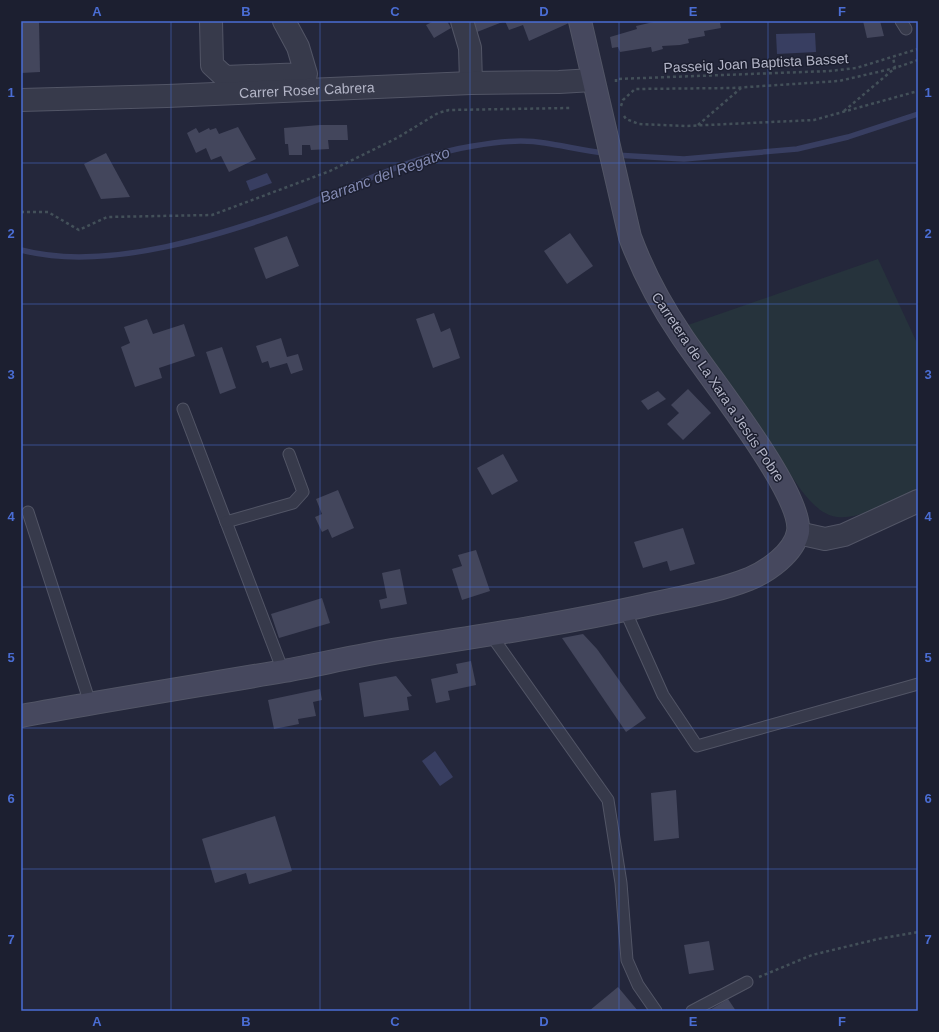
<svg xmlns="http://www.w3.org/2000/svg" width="939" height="1032" viewBox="0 0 939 1032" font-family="Helvetica,sans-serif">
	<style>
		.green { fill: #26333c }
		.water { fill: #383e61 }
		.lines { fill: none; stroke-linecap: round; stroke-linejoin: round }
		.stream { stroke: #383e61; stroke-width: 5.5 }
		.building { fill: #43465c }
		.lane-casing { stroke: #525566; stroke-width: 13 }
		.street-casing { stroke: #525566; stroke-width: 24 }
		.secondary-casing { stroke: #525566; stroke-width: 24 }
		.path { stroke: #435059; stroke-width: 2.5; stroke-dasharray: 3 3; stroke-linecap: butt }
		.lane { stroke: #373a4b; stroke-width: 11 }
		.street { stroke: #373a4b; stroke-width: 22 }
		.secondary { stroke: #46485e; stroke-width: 22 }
		.grid { fill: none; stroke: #4a6dd3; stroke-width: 1; stroke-opacity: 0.55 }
		.labels { text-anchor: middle; stroke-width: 3; stroke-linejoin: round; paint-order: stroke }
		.street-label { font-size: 14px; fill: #b3b5c7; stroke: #1c1f30 }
		.water-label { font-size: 15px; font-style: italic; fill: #838ab2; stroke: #1c1f30 }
		.neatline { fill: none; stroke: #4a6dd3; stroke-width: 1.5 }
		.grid-label { font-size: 13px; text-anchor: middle; font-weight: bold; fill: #4a6dd3 }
	</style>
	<rect width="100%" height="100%" fill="#24273b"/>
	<path class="green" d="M878,259L918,345V489C897,499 861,520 837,517C821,515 810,501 801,490L688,325Z"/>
	<g class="water">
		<path d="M815,33L816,52L777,54L776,34Z"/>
		<path d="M267,173L272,183L250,191L246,181Z"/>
		<path d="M435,751L453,777L440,786L422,761Z"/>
	</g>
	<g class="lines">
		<g class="stream">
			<path d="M615,155L684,159L797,149L848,137L918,114"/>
			<path d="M21,250C107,273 225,234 307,204C362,183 415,155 473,146C497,142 521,139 545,143C565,146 585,151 605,153"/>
		</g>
	</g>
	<g class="building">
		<path d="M21,21H39L40,72L21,73Z"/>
		<path d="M434,21H447L451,28L434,38L426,25Z"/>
		<path d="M472,21H568L569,23L529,41L523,25L509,30L505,21L477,32Z"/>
		<path d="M658,21H726L727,22L720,23L721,28L704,31L705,36L688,39L689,43L680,45L662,46L663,49L652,52L651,47L620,52L618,47L612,48L610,37L637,29L636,26Z"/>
		<path d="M863,21H880L884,36L867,38Z"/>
		<path d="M320,125H347L348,140H328L329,149L311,150L310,145H302V155H289L288,144H285L284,128Z"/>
		<path d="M238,127L256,159L229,172L221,156L211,160L206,148L196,153L187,133L196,128L199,133L209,128L210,130L216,128L219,134Z"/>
		<path d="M106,153L130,197L101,199L84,164Z"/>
		<path d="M570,233L593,266L567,284L544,251Z"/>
		<path d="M287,236L299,266L266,279L254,248Z"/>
		<path d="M434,313L441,332L450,328L460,358L433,368L416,319Z"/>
		<path d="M147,319L153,334L184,324L195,356L159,368L162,378L135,387L121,347L130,343L124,327Z"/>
		<path d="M281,338L287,357L298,354L303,370L291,374L287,363L270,368L268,361L262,363L256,346Z"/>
		<path d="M222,347L236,388L220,394L206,352Z"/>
		<path d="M688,389L711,413L683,440L667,424L679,413L671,405Z"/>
		<path d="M658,391L666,399L648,410L641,401Z"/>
		<path d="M503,454L518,481L492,495L477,468Z"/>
		<path d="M338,490L354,528L332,538L328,529L322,532L315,517L322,514L316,499Z"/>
		<path d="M683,528L695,564L670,571L667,561L643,568L634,542Z"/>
		<path d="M476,550L490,591L462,600L452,569L462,566L458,555Z"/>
		<path d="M400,569L407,604L381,609L379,600L387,598L382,573Z"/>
		<path d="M322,598L330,623L279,638L271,614Z"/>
		<path d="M583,634L597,649L646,718L626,732L562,638Z"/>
		<path d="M471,661L476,685L448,691L450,700L436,703L431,679L458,673L456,664Z"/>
		<path d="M396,676L412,696L407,697L409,710L364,717L359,683Z"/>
		<path d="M320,689L322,700L313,702L316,716L298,719L299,724L274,729L268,700Z"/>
		<path d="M676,790L679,838L654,841L651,793Z"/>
		<path d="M275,816L292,871L249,884L246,873L215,883L202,839Z"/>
		<path d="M709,941L714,970L689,974L684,945Z"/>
		<path d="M618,987L638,1011H589Z"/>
		<path d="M728,999L736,1011H708Z"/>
	</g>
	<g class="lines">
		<defs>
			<g id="lane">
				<path d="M901,21L906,29"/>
				<path d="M183,409L283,671"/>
				<path d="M28,512L90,703"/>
				<path d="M226,522L293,503L303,492L289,454"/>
				<path d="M625,610L663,695L697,746L918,684"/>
				<path d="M491,635L608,800L621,883L627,960L638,985L656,1011"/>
				<path d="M692,1011L747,982"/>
			</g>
			<g id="street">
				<path d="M211,21L212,65L225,77L306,74L298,47L284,21"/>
				<path d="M462,21L470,48L471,83"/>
				<path id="s1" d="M21,100L167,96L471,83L559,82L593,80"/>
				<path d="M798,533L825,539L844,535L918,501"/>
			</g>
			<path id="secondary" d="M21,716C108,700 196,686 284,671C322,664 359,655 398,649C480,636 562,624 643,606C678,598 716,592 749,579C768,571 794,553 798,532C804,494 705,372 681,335C660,304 643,272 630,237L580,21"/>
		</defs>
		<use href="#lane" class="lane-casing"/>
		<use href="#street" class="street-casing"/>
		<use href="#secondary" class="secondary-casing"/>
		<g class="path">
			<path d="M616,82V79L830,71L856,68L918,49"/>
			<path d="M621,106L623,100L635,89L733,88L839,81L895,68L918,60"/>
			<path d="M844,111L895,68L893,57"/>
			<path d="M624,116L626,119L639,124L686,126L814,120L918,91"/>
			<path d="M698,125L741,88"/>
			<path d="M21,212H48L79,230L107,217L212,215L330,171L397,138L438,113L449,110L570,108"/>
			<path d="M759,977L812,955L878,939L918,932"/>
		</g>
		<use href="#lane" class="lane"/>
		<use href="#street" class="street"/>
		<use href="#secondary" class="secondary"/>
	</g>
	<path class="grid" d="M171,21V1011M320,21V1011M470,21V1011M619,21V1011M768,21V1011M21,163H918M21,304H918M21,445H918M21,587H918M21,728H918M21,869H918"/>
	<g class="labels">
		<g class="street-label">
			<text transform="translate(756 63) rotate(-3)" y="5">Passeig Joan Baptista Basset</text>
			<text dy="5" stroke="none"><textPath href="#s1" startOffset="286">Carrer Roser Cabrera</textPath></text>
			<text transform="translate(718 387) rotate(56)" y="5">Carretera de La Xara a Jesús Pobre</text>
		</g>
		<g class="water-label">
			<text transform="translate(385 175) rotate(-20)" y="5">Barranc del Regatxo</text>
		</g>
	</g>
	<rect width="939" height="1032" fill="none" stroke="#1c1f30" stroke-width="44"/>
	<rect x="22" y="22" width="895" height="988" class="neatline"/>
	<g class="grid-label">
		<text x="97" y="16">A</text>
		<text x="246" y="16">B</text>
		<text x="395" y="16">C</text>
		<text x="544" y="16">D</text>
		<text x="693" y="16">E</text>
		<text x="842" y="16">F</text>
		<text x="11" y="97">1</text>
		<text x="928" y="97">1</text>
		<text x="11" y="238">2</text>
		<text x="928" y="238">2</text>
		<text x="11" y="379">3</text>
		<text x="928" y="379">3</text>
		<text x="11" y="521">4</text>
		<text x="928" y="521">4</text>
		<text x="11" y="662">5</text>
		<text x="928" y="662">5</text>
		<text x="11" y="803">6</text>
		<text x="928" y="803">6</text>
		<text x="11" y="944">7</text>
		<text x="928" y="944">7</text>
		<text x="97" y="1026">A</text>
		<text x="246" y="1026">B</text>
		<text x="395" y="1026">C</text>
		<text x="544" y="1026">D</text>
		<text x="693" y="1026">E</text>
		<text x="842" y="1026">F</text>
	</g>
</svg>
